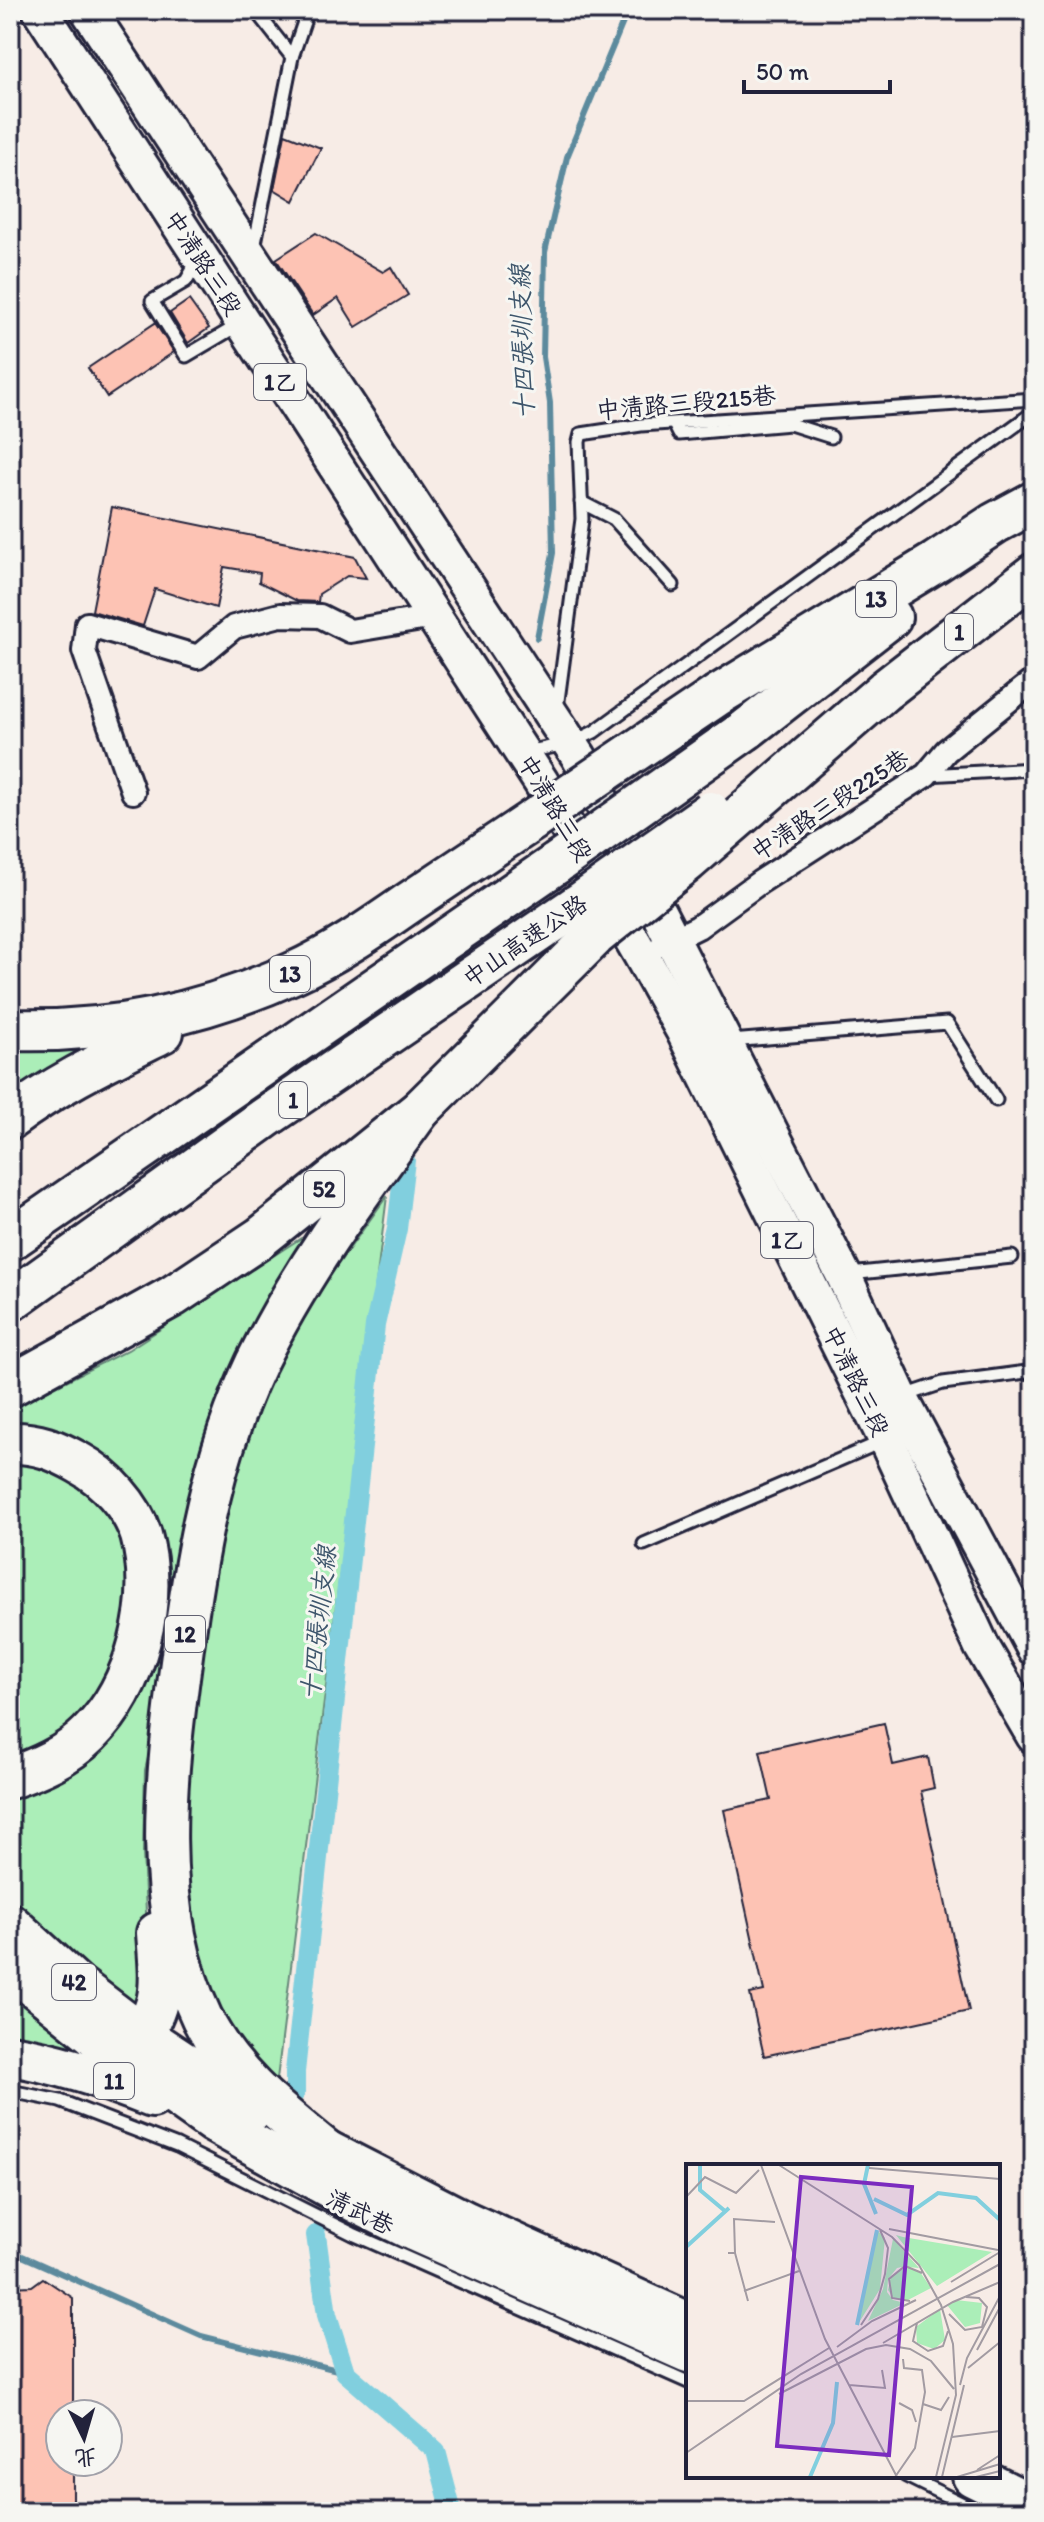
<svg xmlns="http://www.w3.org/2000/svg" width="1044" height="2522" viewBox="0 0 1044 2522" font-family="Itim,'LXGW WenKai TC',sans-serif">
	<style>
		.green { fill: #abeeb8; stroke: #66887a; stroke-width: 2 }
		.lines { fill: none; stroke-linecap: round; stroke-linejoin: round }
		.stream { stroke: #5b8a9d; stroke-width: 6 }
		.canal { stroke: #81cfde; stroke-width: 20 }
		.building { fill: #fdc3b4; stroke: #22223b; stroke-width: 2 }
		.lane-casing { stroke: #22223b; stroke-width: 17 }
		.street-casing { stroke: #22223b; stroke-width: 28 }
		.primary-casing { stroke: #22223b; stroke-width: 40 }
		.highway-casing { stroke: #22223b; stroke-width: 46 }
		.lane { stroke: #f6f6f2; stroke-width: 11 }
		.street { stroke: #f6f6f2; stroke-width: 22 }
		.primary { stroke: #f6f6f2; stroke-width: 34 }
		.highway { stroke: #f6f6f2; stroke-width: 40 }
		.highway-bridge-casing { stroke: #22223b; stroke-width: 46; stroke-linecap: butt }
		.highway-bridge { stroke: #f6f6f2; stroke-width: 40 }
		.labels { text-anchor: middle; stroke-width: 6; stroke-linejoin: round; paint-order: stroke }
		.shield { fill: #f6f6f2; stroke: #626272; stroke-width: 2 }
		.shield-label { font-size: 22px; font-weight: bold; fill: #22223b }
		.street-label { font-size: 24px; fill: #22223b; stroke: #f6f6f2 }
		.water-label { font-size: 26px; font-style: italic; fill: #3e566c; stroke: #f6f6f2 }
		.inset-river { fill: none; stroke: #81cfde; stroke-width: 4 }
		.inset-road { fill: none; stroke: #a29ba2; stroke-width: 2 }
		.view { fill: #7b2cbf; fill-opacity: 0.15; stroke: #7b2cbf; stroke-width: 4 }
		.inset-edge { fill: none; stroke: #22223b; stroke-width: 4 }
	</style>
	<rect width="100%" height="100%" fill="#f7ece6"/>
	<filter id="ink" filterUnits="userSpaceOnUse"><feTurbulence type="fractalNoise" baseFrequency=".0125" numOctaves="2"/><feDisplacementMap in="SourceGraphic" scale="16" xChannelSelector="R" yChannelSelector="G"/><feConvolveMatrix kernelMatrix="1 2 1 2 8 2 1 2 1" color-interpolation-filters="sRGB"/></filter>
	<g filter="url(#ink)">
		<g class="green">
			<path d="M94,1042L98,1053L10,1107V1052Z"/>
			<path d="M387,1196L277,2079L271,2090L241,2059L185,1947L177,1851L211,1541L281,1344Z"/>
			<path d="M301,1238L307,1246L170,1671L145,1770L143,1853L147,1932L139,2009L10,1914V1780L130,1693L144,1516L10,1430V1409L128,1350Z"/>
			<path d="M10,1449L81,1465L139,1542L122,1671L74,1735L10,1764Z"/>
			<path d="M10,1981L112,2063L10,2042Z"/>
		</g>
		<g class="lines">
			<g class="stream">
				<path d="M537,638L553,553L550,403L543,357L545,252L567,157L628,10"/>
				<path d="M10,2259L20,2255L201,2336L345,2372"/>
			</g>
			<g class="canal">
				<path d="M295,2093V2072L375,1325L397,1229L405,1160"/>
				<path d="M316,2235L327,2315L345,2372L436,2451L452,2512"/>
			</g>
		</g>
		<g class="building">
			<path d="M285,134L321,148L294,201L274,189Z"/>
			<path d="M316,233L383,272L391,267L408,295L356,327L338,298L313,315L276,259Z"/>
			<path d="M189,300L209,328L188,343L170,313Z"/>
			<path d="M155,323L174,352L107,397L88,368Z"/>
			<path d="M112,507L355,557L366,578L347,576L319,594L318,602L297,601L259,582L260,573L224,567L216,608L155,589L143,626L92,611Z"/>
			<path d="M884,1723L893,1765L928,1757L934,1788L921,1791L969,2011L764,2056L750,1994L764,1991L724,1810L771,1800L760,1751Z"/>
			<path d="M43,2278L73,2298V2414H60V2462H73V2512H10V2287L32,2286Z"/>
		</g>
		<g class="lines">
			<defs>
				<g id="lane">
					<path d="M255,10L292,57"/>
					<path d="M254,248L292,57L308,10"/>
					<path d="M197,262L186,281L152,301L186,356L230,330L240,333"/>
					<path d="M674,424L679,434L790,424L831,437"/>
					<path d="M581,502L614,519L673,585"/>
					<path d="M557,708L582,519L579,442L581,434L641,425L1034,399"/>
					<path d="M526,752L571,743L594,732L1034,412"/>
					<path d="M927,775L1034,769"/>
					<path d="M731,1041L947,1023L996,1100"/>
					<path d="M850,1274L1012,1257"/>
					<path d="M904,1396L943,1383L1034,1371"/>
					<path d="M644,1544L881,1442"/>
					<path d="M10,2091L60,2101L177,2146L353,2234L688,2382"/>
					<path d="M906,2476L979,2512"/>
				</g>
				<g id="street">
					<path d="M133,792L84,651L87,624L198,657L234,627L280,615L320,616L350,631L434,617"/>
					<path d="M662,945L698,927L760,882L926,775L946,751L1034,680"/>
				</g>
				<g id="primary">
					<path d="M40,10L541,782L641,955L683,1030L886,1440L982,1647L1034,1736"/>
					<path d="M88,10L579,757L843,1274L900,1397L1034,1648"/>
				</g>
				<g id="highway">
					<path d="M885,690L1034,574"/>
					<path d="M718,695L936,562L995,523L1034,502"/>
					<path d="M747,729L891,617"/>
					<path d="M10,1030C111,1033 200,1015 293,973C333,955 371,929 407,904C449,876 491,848 533,820"/>
					<path d="M10,1119C58,1083 109,1059 163,1032"/>
					<path d="M10,1240L557,863"/>
					<path d="M10,1301L265,1118L579,904"/>
					<path d="M10,1386L173,1296L260,1238L420,1110L596,935"/>
					<path d="M10,1443C36,1442 56,1450 79,1463C105,1477 132,1506 141,1535C159,1600 137,1686 89,1734C67,1756 39,1768 10,1778"/>
					<path d="M10,1924L78,1986L142,2035L254,2109"/>
					<path d="M10,1967L125,2060L213,2122L358,2203L415,2231L688,2352"/>
					<path d="M10,2055C59,2063 105,2078 152,2097"/>
					<path d="M127,2056C164,2005 162,1995 157,1933"/>
					<path d="M313,2144L466,2222L688,2323"/>
					<path d="M334,2157C284,2116 232,2078 202,2018C149,1908 166,1772 182,1655C195,1554 212,1456 256,1363C301,1271 360,1192 420,1110"/>
					<path d="M973,2476L1034,2506"/>
				</g>
			</defs>
			<use href="#lane" class="lane-casing"/>
			<use href="#street" class="street-casing"/>
			<use href="#primary" class="primary-casing"/>
			<use href="#highway" class="highway-casing"/>
			<use href="#lane" class="lane"/>
			<use href="#street" class="street"/>
			<use href="#primary" class="primary"/>
			<use href="#highway" class="highway"/>
			<defs>
				<g id="highway-bridge">
					<path d="M533,820L718,695"/>
					<path d="M557,863L747,729"/>
					<path d="M579,904L710,812"/>
					<path d="M596,935L688,861L885,690"/>
				</g>
			</defs>
			<use href="#highway-bridge" class="highway-bridge-casing"/>
			<use href="#highway-bridge" class="highway-bridge"/>
		</g>
	</g>
	<g class="labels">
		<g class="shield">
			<rect x="254" y="364" width="52" height="36" rx="6"/>
			<rect x="856" y="581" width="40" height="36" rx="6"/>
			<rect x="945" y="614" width="28" height="36" rx="6"/>
			<rect x="270" y="956" width="40" height="36" rx="6"/>
			<rect x="279" y="1082" width="28" height="36" rx="6"/>
			<rect x="304" y="1171" width="40" height="36" rx="6"/>
			<rect x="761" y="1222" width="52" height="36" rx="6"/>
			<rect x="165" y="1616" width="40" height="36" rx="6"/>
			<rect x="52" y="1964" width="44" height="36" rx="6"/>
			<rect x="94" y="2063" width="40" height="36" rx="6"/>
		</g>
		<g class="shield-label">
			<text x="280" y="390">1乙</text>
			<text x="876" y="607">13</text>
			<text x="959" y="640">1</text>
			<text x="290" y="982">13</text>
			<text x="293" y="1108">1</text>
			<text x="324" y="1197">52</text>
			<text x="787" y="1248">1乙</text>
			<text x="185" y="1642">12</text>
			<text x="74" y="1990">42</text>
			<text x="114" y="2089">11</text>
		</g>
		<g class="street-label">
			<text transform="translate(203 263) rotate(57)" y="8">中清路三段</text>
			<text transform="translate(686 403) rotate(-5)" y="8">中清路三段215巷</text>
			<text transform="translate(830 805) rotate(-33)" y="8">中清路三段225巷</text>
			<text transform="translate(555 808) rotate(59)" y="8">中清路三段</text>
			<text transform="translate(525 941) rotate(-34)" y="8">中山高速公路</text>
			<text transform="translate(856 1381) rotate(64)" y="8">中清路三段</text>
			<text transform="translate(360 2212) rotate(26)" y="8">清武巷</text>
		</g>
		<g class="water-label">
			<text transform="translate(522 342) rotate(-92)" y="9">十四張圳支線</text>
			<text transform="translate(318 1623) rotate(-84)" y="9">十四張圳支線</text>
		</g>
	</g>
	<g transform="translate(686 2164)">
		<rect width="314" height="314" fill="#f7ece6"/>
		<path d="M192,67L199,74L194,125L172,160ZM210,71L217,73L306,88L251,122ZM207,75L233,104L222,103L234,108L245,124L222,136L208,135L202,126L205,112L221,102L211,104L202,115L201,128L207,136L219,139L182,157L197,125ZM270,136L296,139L294,159L279,163L261,141ZM254,145L259,176L248,185L231,179L230,163Z" fill="#abeeb8"/>
		<path class="inset-river" d="M14,1V26L39,47M182,1L178,20L190,50M188,35L221,51L252,29L290,34L314,56M0,83L43,44M171,161L191,66M124,313L147,259L151,218"/>
		<path class="inset-road" d="M75,1L139,175L211,313M93,1L206,73L233,101L255,141L267,180L270,231L250,313M183,4L314,15M0,33L19,13L50,29L73,6M203,65L312,86M42,89H49L48,55L89,58M49,89L62,137M265,118L314,88M58,127L113,107M224,137L206,134L203,115L219,102L236,109M263,150L279,166L296,163L301,143L293,134L280,133M231,159L227,177L242,187L257,182L262,167M175,161L192,135L199,110L202,84L194,66M197,179L267,138L314,118M151,183L186,157L230,136M291,186L314,143M282,204L314,178M163,221L199,224L196,206M274,221L281,194L314,132M93,230L180,185L200,181L224,185L245,197L268,225M0,237H58L143,184M213,239L226,246L230,258M237,240L255,246L263,233M266,273L314,267M0,289L115,210L314,100M291,306L314,291M209,313L229,284L239,228L236,206L218,204L217,195M256,313L278,221M271,313L314,300M290,313L314,307"/>
		<path class="view" d="M115,13L226,23L203,291L91,282Z"/>
		<rect width="314" height="314" class="inset-edge"/>
	</g>
	<rect width="1044" height="2522" fill="none" stroke="#f6f6f2" stroke-width="40"/>
	<rect x="20" y="20" width="1004" height="2482" fill="none" stroke="#22223b" stroke-width="3" filter="url(#ink)"/>
	<g transform="translate(84 2438) rotate(175)"><circle r="38" fill="#f6f6f2" stroke="#a1a1a9" stroke-width="2"/>
	<path d="M0-6L14 30L0 20L-14 30Z" fill="#22223b"/>
	<text y="-12" font-size="22" font-weight="bold" text-anchor="middle" fill="#22223b">北</text>
	</g>
	<path d="M744 80v12h146v-12" fill="none" stroke="#22223b" stroke-width="4"/>
	<text x="756" y="80" font-size="24" fill="#22223b" stroke="#f6f6f2" stroke-width="6" paint-order="stroke">50 m</text>
</svg>
